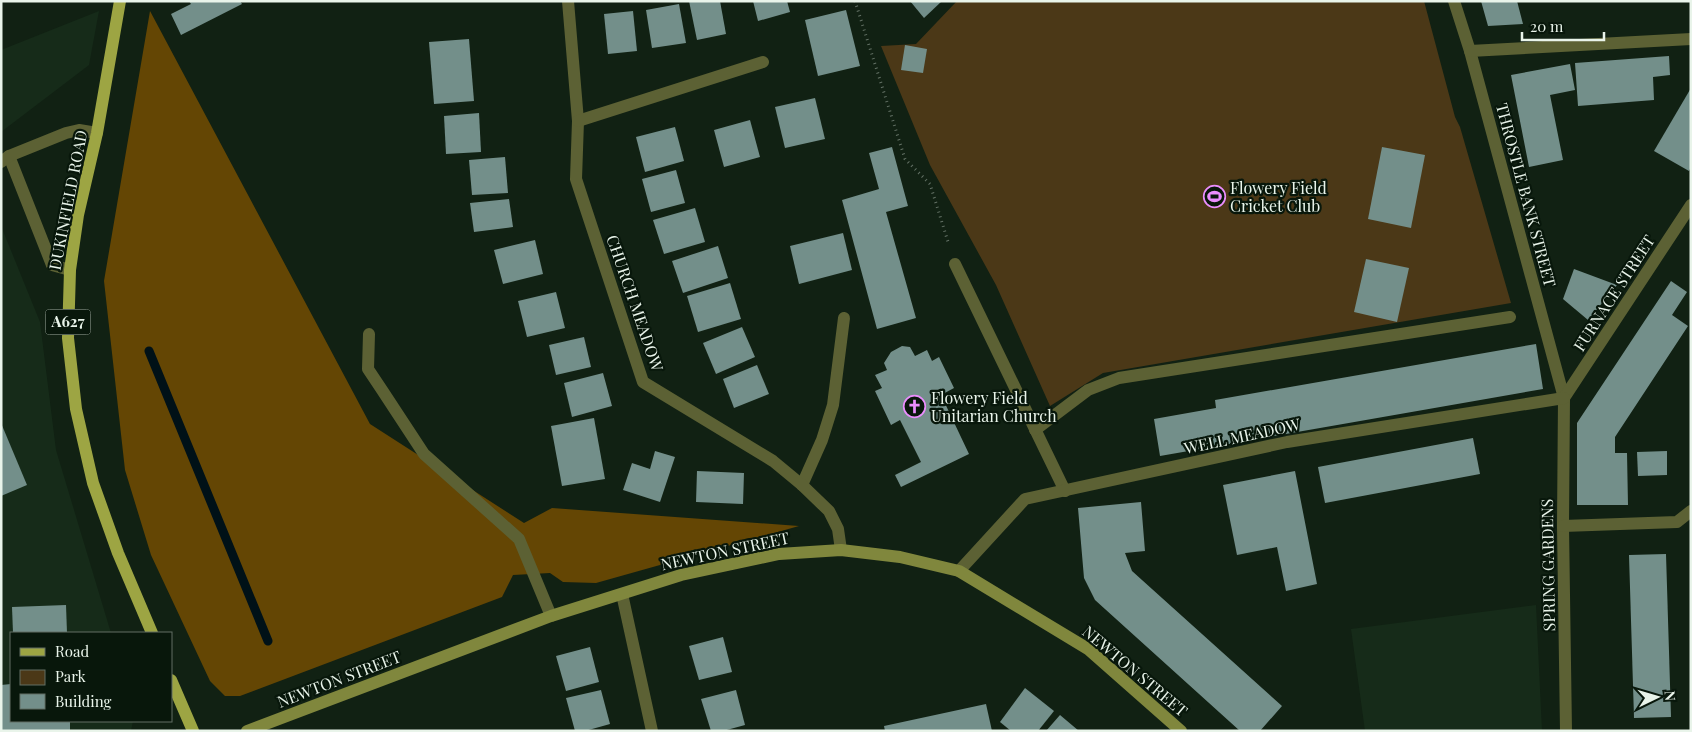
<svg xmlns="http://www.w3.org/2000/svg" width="1692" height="732" viewBox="0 0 1692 732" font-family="'Playfair Display',serif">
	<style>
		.built { fill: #162b19 }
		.green { fill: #4b3817 }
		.forest { fill: #644604 }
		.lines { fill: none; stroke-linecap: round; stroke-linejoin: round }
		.stream { stroke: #001117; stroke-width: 9 }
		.building { fill: #738f8a }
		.path { stroke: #647266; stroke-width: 3; stroke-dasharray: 1 4; stroke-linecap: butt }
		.lane { stroke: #5c6134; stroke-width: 12 }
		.street { stroke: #5c6134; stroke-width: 12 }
		.secondary { stroke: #80873d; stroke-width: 12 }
		.primary { stroke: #9da543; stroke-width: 12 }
		.labels { text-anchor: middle; stroke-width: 4.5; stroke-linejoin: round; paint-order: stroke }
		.shield { fill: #08170b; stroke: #a6b2a7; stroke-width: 1 }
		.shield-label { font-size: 15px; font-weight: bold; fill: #e9f4ea }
		.poi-label { font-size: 16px; fill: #e9f4ea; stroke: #08170b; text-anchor: start }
		.street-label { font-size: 16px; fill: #e9f4ea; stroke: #08170b }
	</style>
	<rect width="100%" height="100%" fill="#112113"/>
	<g class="built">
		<path d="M99,11L89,65L1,132V50Z"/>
		<path d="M1,226L40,322L56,450L111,633H11V721H133L131,731H1Z"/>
		<path d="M1536,605L1542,731H1365L1351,629Z"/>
	</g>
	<path class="green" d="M957,1H1424L1455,117L1460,127L1511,303L1103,373L1050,406L996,285L930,165L881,46L916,44Z"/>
	<path class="forest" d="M150,11L370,424L524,523L552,508L799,526L596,583L563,582L550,573L513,575L502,597L240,696H225L210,681L151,555L125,470L104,281Z"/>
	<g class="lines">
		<path class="stream" d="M149,351L268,641"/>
	</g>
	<g class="building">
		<path d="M189,1H240L242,4L181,35L171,14L191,4Z"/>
		<path d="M689,1H720L726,34L697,40Z"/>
		<path d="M753,1H787L790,12L758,21Z"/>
		<path d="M910,1H942L924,18Z"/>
		<path d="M1481,1H1517L1523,24L1488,26Z"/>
		<path d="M679,4L686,43L652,48L646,10Z"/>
		<path d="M846,10L860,66L818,76L805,20Z"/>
		<path d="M633,11L637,51L608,54L604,14Z"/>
		<path d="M469,39L474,101L434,104L429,42Z"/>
		<path d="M905,45L927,49L923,73L901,70Z"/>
		<path d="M1669,56L1670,75L1653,77L1654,100L1578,106L1575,63Z"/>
		<path d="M1570,64L1575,90L1550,95L1563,160L1529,167L1511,75Z"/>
		<path d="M1691,88V167L1689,171L1654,151Z"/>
		<path d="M815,98L825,139L785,148L775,107Z"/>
		<path d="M479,113L481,152L446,154L444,116Z"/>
		<path d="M750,120L760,157L724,167L714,130Z"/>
		<path d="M675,127L684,161L645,172L636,137Z"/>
		<path d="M892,147L908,206L886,212L916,318L877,329L842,200L879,189L869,153Z"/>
		<path d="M1382,147L1425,155L1411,228L1368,219Z"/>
		<path d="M505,157L508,193L472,195L469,160Z"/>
		<path d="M676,170L685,203L651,212L642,179Z"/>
		<path d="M509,199L513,227L474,232L470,203Z"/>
		<path d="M695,208L705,242L664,254L653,220Z"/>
		<path d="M843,233L852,270L799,284L790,246Z"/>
		<path d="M535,240L543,274L503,284L494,250Z"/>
		<path d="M718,246L728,278L683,293L672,261Z"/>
		<path d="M1366,259L1409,268L1397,322L1354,312Z"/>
		<path d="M1574,269L1617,285L1588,320L1563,299Z"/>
		<path d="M1671,281L1687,292L1672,315L1688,326L1615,437V453H1627L1628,505H1577V423Z"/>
		<path d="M730,283L741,319L698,332L687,296Z"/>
		<path d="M556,292L565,328L527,337L518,301Z"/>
		<path d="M742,327L755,357L716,374L703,343Z"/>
		<path d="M584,337L591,367L556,375L549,345Z"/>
		<path d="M1536,344L1543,389L1160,456L1154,419L1216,408L1215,400Z"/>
		<path d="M902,346L910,347L915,356L927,350L932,361L939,357L954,388L941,395L969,454L901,487L895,475L921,462L900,420L891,425L875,391L882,388L875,375L887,370L884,363L891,352Z"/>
		<path d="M757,365L769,394L734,408L723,379Z"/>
		<path d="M603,373L612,406L572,417L564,383Z"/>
		<path d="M594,418L605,479L562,486L551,426Z"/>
		<path d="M1,423L27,485L1,496Z"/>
		<path d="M1473,438L1480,474L1325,503L1318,467Z"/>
		<path d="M655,451L675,457L660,502L623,490L632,463L650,469Z"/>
		<path d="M1667,451V475L1638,476L1637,452Z"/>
		<path d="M697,471L744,473L743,504L696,502Z"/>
		<path d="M1295,471L1317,584L1286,591L1277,547L1237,555L1223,485Z"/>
		<path d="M1141,502L1145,551L1125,553L1132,571L1282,706L1260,731H1240L1095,600L1084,578L1078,508Z"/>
		<path d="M1666,554L1671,717L1634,718L1629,555Z"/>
		<path d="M66,605L67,633H13L12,607Z"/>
		<path d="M723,637L732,672L699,680L689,646Z"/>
		<path d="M590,647L599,682L566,691L556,656Z"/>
		<path d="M11,684V721H70V731H1V685Z"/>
		<path d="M1025,688L1054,711L1038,731H1011L1000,722Z"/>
		<path d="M601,690L610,724L585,731H575L566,698Z"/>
		<path d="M736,690L745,725L723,731H711L701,699Z"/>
		<path d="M986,704L992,731H885L884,726Z"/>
		<path d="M1060,715L1079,731H1046Z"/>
	</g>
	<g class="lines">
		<path class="path" d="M855,1L905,159L930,184L949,245"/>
		<g class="lane">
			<path d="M9,156L52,265L70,270"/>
			<path d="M955,264L1065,491"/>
			<path d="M1035,430L1088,390L1119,378L1510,317"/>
			<path d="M802,485L822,440L833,405L844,318"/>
		</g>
		<g class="street">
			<path d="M568,1L578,121L576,179L643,382L773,461L802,485L829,511L838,529L841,550"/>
			<path d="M1454,1L1470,51L1564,398L1563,526L1566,731"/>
			<path d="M1470,51L1691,39"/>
			<path d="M578,121L763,62"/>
			<path d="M1,162L9,156L66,133L79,130L97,133"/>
			<path d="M369,334L368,369L382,390L424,454L519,539L551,616"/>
			<path d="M1564,398L1691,205"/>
			<path d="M1563,526L1677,522L1691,511"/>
			<path d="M959,571L1025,499L1287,442L1564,398"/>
			<path d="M622,594L652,731"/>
		</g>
		<path class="secondary" d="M247,731L551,616L681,575L779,554L841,550L900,557L959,571L1088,649L1181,731"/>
		<g class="primary">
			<path d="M120,1L97,133L78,215L70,270L68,338L76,409L93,483L118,553L152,633"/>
			<path d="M171,680L193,731"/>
		</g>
	</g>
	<defs>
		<symbol id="stadium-ring" viewBox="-11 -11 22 22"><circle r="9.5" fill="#08170b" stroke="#ea8dfd" stroke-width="1.5"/><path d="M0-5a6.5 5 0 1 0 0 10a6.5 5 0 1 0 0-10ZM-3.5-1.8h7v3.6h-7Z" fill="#ea8dfd"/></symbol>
		<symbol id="church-ring" viewBox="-11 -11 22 22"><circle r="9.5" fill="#08170b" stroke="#ea8dfd" stroke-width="1.5"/><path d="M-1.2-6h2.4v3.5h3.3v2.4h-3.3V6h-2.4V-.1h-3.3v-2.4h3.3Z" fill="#ea8dfd"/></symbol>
	</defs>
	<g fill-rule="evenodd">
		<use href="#stadium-ring" x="1202" y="184" width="25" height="25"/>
		<use href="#church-ring" x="902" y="394" width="25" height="25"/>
	</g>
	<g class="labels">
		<rect class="shield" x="45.5" y="309.5" width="45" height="25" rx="4"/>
		<g class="shield-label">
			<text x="68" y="327">A627</text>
		</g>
		<g class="poi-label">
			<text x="1230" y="194">Flowery Field<tspan x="1230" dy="18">Cricket Club</tspan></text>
			<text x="931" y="404">Flowery Field<tspan x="931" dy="18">Unitarian Church</tspan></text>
		</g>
		<g class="street-label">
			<text transform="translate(1526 195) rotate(75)" y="6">THROSTLE BANK STREET</text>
			<text transform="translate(68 200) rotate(-79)" y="6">DUKINFIELD ROAD</text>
			<text transform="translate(1614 293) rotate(-57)" y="6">FURNACE STREET</text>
			<text transform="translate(635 303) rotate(71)" y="6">CHURCH MEADOW</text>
			<text transform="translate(1242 436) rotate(-12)" y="6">WELL MEADOW</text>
			<text transform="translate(725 551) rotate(-12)" y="6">NEWTON STREET</text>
			<text transform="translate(1548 565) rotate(-91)" y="6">SPRING GARDENS</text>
			<text transform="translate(1135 671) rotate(40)" y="6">NEWTON STREET</text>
			<text transform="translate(339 679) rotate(-21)" y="6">NEWTON STREET</text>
		</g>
	</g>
	<rect width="1692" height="732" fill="none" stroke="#e9f4ea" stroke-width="5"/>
	<rect x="10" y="632" width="162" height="90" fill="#08170b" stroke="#626f64"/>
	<rect x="20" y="648" width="25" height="8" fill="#9da543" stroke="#626f64"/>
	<text x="55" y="657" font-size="15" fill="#e9f4ea">Road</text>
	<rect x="20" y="670" width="25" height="15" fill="#4b3817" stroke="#626f64"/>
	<text x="55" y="682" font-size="15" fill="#e9f4ea">Park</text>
	<rect x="20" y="694" width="25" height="15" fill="#738f8a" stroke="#626f64"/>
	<text x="55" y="707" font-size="15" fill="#e9f4ea">Building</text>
	<g transform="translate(1657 697) rotate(85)" stroke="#08170b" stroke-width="4" paint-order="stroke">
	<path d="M0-4L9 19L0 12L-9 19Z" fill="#e9f4ea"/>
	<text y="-8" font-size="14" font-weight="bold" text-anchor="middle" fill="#e9f4ea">N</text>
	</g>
	<path d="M1522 32v8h82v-8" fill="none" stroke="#e9f4ea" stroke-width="2.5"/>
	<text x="1530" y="32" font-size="15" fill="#e9f4ea" stroke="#08170b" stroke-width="4" paint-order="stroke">20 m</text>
</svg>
